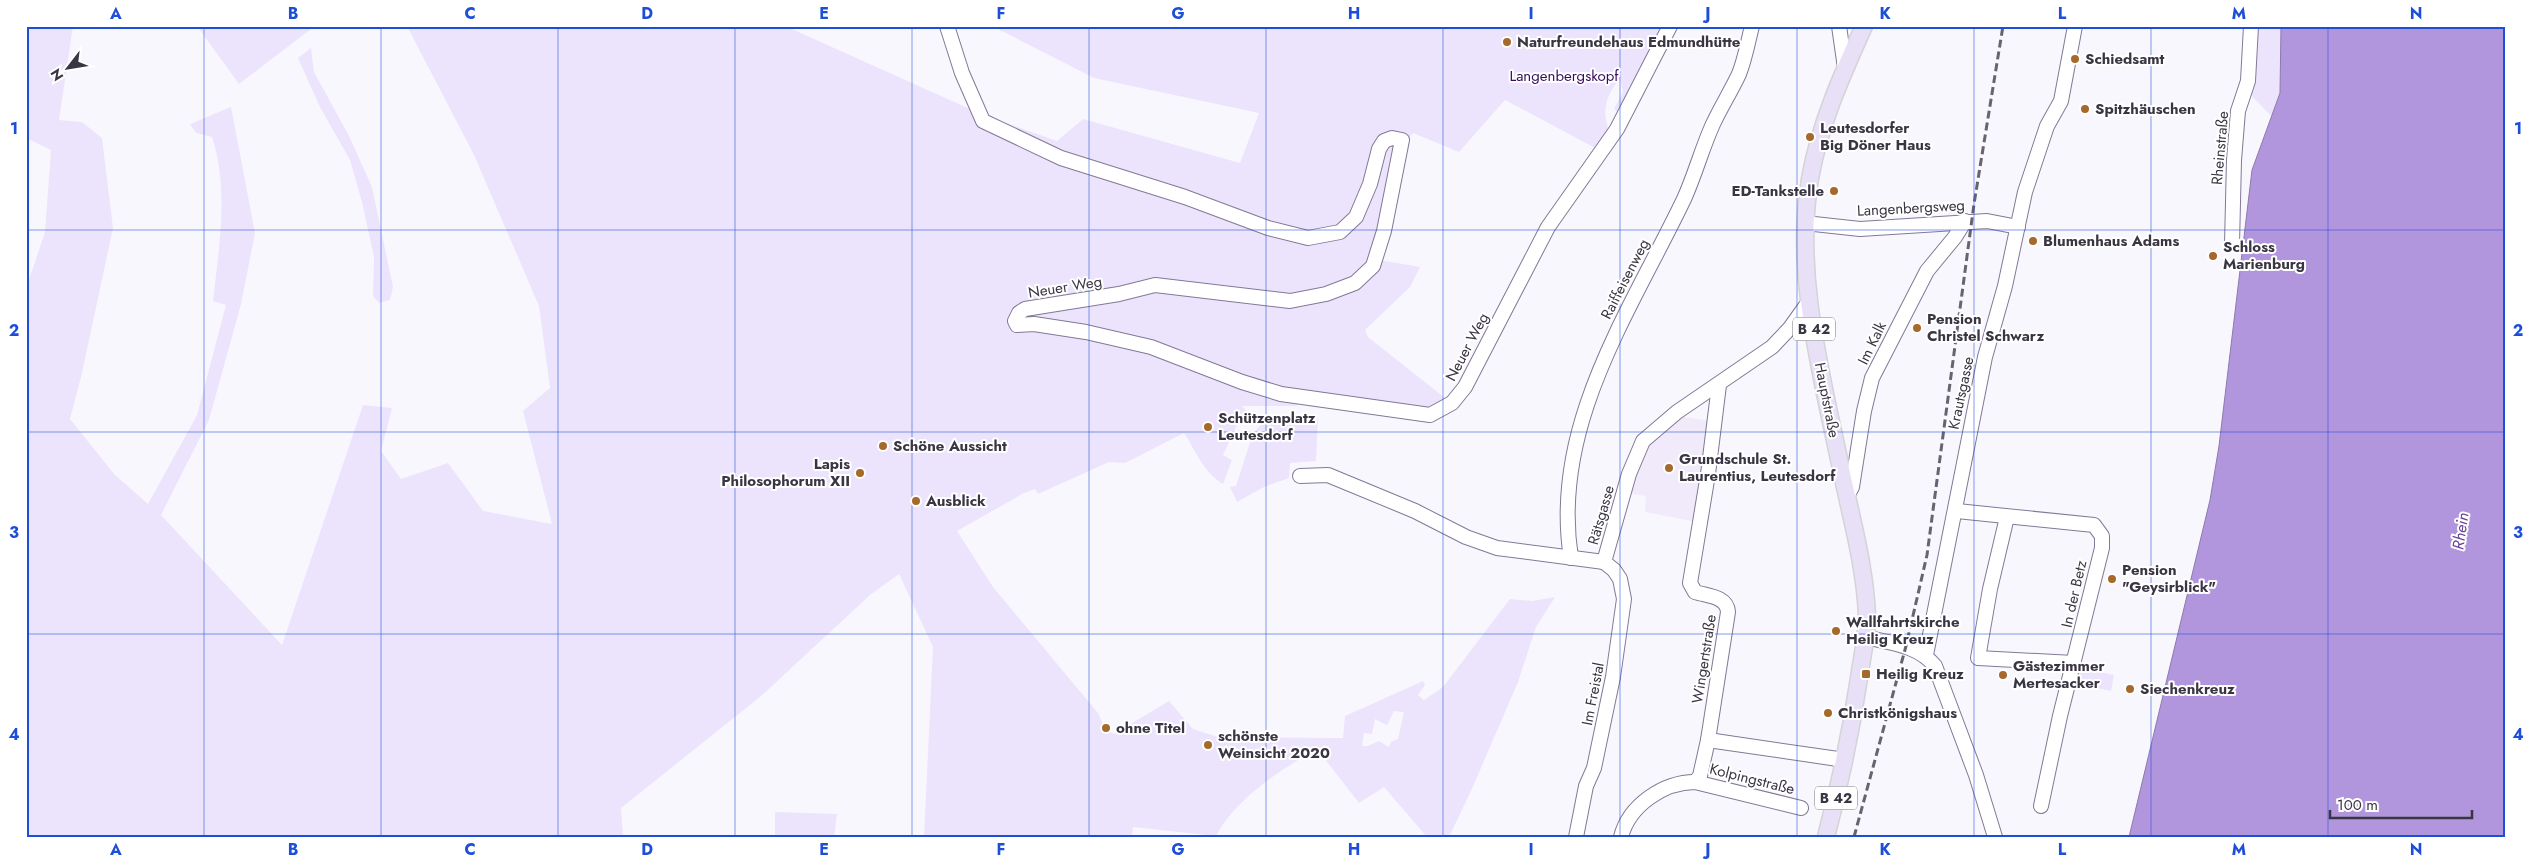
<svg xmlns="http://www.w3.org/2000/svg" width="2532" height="863" viewBox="0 0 2532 863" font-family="Jost,sans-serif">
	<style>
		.built { fill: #f0eafa }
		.green { fill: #ece4fc; fill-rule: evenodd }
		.water { fill: #b296dd; stroke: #8e79ae }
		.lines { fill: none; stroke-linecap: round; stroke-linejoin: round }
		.minor-casing { stroke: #837896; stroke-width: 16 }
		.major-casing { stroke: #d4d3d5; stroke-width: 19 }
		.minor { stroke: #fff; stroke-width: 14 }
		.major { stroke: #e8e0f7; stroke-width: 16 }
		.rail { stroke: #68646f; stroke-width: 3; stroke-dasharray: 8 4; stroke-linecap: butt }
		.grid { fill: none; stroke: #1d4ed8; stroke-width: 1; stroke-opacity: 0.55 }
		.poi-dot { fill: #a5692b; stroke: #fff; stroke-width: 2 }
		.labels { text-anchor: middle; stroke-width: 4; stroke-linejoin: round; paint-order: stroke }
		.shield { fill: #fff; stroke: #75727b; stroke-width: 1 }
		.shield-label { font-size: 14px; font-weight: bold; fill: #3a3542 }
		.poi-label { font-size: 15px; font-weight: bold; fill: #3a3542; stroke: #fff; text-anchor: start }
		.park-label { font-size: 15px; fill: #370b5f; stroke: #fff }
		.street-label { font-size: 15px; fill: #3a3542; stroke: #fff }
		.water-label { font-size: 16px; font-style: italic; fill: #664195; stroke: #fff }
		.neatline { fill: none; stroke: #1d4ed8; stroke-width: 2 }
		.grid-label { font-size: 16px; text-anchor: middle; font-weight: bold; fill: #1d4ed8 }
	</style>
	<rect width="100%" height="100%" fill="#f9f7fe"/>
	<path class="built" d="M1678,416L1710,421L1697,522L1645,512L1646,496L1626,493L1645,443Z"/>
	<g class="green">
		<path d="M26,26H73L59,120L82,122L102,138L113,228L82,373L70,419L115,475L148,504L197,415L226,305L213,301C219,248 229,188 212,137L196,133L190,124L231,107L255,233L241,304L209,420L161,515L282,645L363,405L392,408L381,451L401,479L448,463L483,511L552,524L523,411L550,388L539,306L474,155L408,28L399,26H785L981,114L1057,141L1083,119L1240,163L1259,113L1094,78L992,26H1663L1619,113L1614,109L1623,92L1620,79C1607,93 1601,111 1609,130L1597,149L1505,100L1459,152L1413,133L1407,141L1401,131L1396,132L1374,259L1420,267L1410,287L1365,330L1368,337L1445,398L1429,408L1314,393L1296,406H1242L1249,414L1239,421L1223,455L1232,460L1223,484C1203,472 1196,451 1184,433L1125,463L1109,462L1038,494L1035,489L1024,493L957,531L993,587L1098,713L1105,729L1114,734L1169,701L1193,729L1218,737L1343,738L1345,716L1423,681L1425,685L1418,695L1424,700L1443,687L1510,599L1532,601L1555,597L1536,627L1518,682L1471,791L1449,837H1427L1384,787L1359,803L1317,749C1281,769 1235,799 1216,836L1133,827L1132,837H924L933,647L899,574L870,595L760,697L621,808L623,837H26V289L45,232L51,150L26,138ZM1394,711L1404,712L1398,739L1391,742L1389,747L1379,741L1368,746H1362L1364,733L1372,734L1375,719L1387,725Z"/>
		<path d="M197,26H315L239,84Z"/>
		<path d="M2252,26H2281L2280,93L2271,116L2250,94Z"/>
		<path d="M311,48L314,72L349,136L372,187L393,287L390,300L379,303L373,296L374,257L362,202L350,160L320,107L298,58Z"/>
		<path d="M1308,416L1318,420L1316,461L1290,463L1289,478L1264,487L1237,502L1230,487L1236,486L1252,436L1263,421Z"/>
		<path d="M2076,667L2114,675L2111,691L2072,683Z"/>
		<path d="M775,812L837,814L834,837H775Z"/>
	</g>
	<path class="water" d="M2281,26H2506V837H2129L2210,500L2219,446L2252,170L2280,93Z"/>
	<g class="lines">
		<defs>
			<g id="minor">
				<path d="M947,26L962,73L983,121L1061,158L1185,197L1268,228L1308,238L1340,232L1356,217L1370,184L1379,149L1384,141L1392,138L1402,140L1384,231L1373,266L1355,283L1326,294L1290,301L1155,285L1119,294L1025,309L1019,313L1015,321L1017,325L1034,324L1086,332L1151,347L1242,382L1281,394L1430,415L1452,403L1465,387L1548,227L1617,129L1670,26"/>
				<path d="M1839,26L1845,68"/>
				<path d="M1805,223L1860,229L1987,221L2018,227"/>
				<path d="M2232,244L2234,160L2238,111L2248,81L2251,26"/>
				<path d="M1300,476L1328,475L1415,511L1466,537L1497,548L1604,562"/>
				<path d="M1847,496L1852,487L1864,411L1872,378L1927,271L1955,237L1965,221"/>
				<path d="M1957,511L2094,525L2102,536V548L2060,716L2041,806"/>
				<path d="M2007,517L1990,589L1978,658L2074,663"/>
				<path d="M1571,558C1550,426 1630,312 1684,199C1695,175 1702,148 1713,124C1721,107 1731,91 1739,74C1745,59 1748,42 1752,26"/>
				<path d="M1604,562L1629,474L1643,441L1677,412L1772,347L1790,328L1810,300"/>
				<path d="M1865,637C1890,643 1918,645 1935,666L1976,775L1995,837"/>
				<path d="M1926,655L1985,357L2005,286L2025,192L2047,126L2061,101L2075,26"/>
				<path d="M1708,740L1845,760"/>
				<path d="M1695,782L1700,776L1708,740L1728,612C1727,596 1707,596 1695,592L1690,583L1708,474L1719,385"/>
				<path d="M1576,837L1586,786L1594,768L1613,677L1624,599L1620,579L1614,570L1604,562"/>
				<path d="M1621,837C1629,805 1664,782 1695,782L1801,808"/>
			</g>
			<path id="major" d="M1826,837C1840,784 1851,731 1859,678C1862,657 1867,636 1867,616C1865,564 1850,514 1840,464C1821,373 1794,272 1810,179C1819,126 1842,75 1864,26"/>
		</defs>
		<use href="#minor" class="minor-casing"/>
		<use href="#major" class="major-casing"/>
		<use href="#minor" class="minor"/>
		<use href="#major" class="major"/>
		<path class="rail" d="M1854,837L1906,646L1927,555L1974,204L2003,26"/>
	</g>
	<path class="grid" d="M204,26V837M381,26V837M558,26V837M735,26V837M912,26V837M1089,26V837M1266,26V837M1443,26V837M1620,26V837M1797,26V837M1974,26V837M2151,26V837M2328,26V837M26,230H2506M26,432H2506M26,634H2506"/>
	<g class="poi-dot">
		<circle cx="1507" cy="42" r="5"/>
		<circle cx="2075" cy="59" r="5"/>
		<circle cx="2085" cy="109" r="5"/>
		<circle cx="1810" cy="137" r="5"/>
		<circle cx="1834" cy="191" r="5"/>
		<circle cx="2033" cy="241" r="5"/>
		<circle cx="2213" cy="256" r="5"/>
		<circle cx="1917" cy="328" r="5"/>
		<circle cx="1208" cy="427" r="5"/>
		<circle cx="883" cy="446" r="5"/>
		<circle cx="1669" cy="468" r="5"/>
		<circle cx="860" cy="473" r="5"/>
		<circle cx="916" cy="501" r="5"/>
		<circle cx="2112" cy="579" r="5"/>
		<circle cx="1836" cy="631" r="5"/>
		<rect x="1861" y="669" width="10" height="10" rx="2.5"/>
		<circle cx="2003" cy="675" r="5"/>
		<circle cx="2130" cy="689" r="5"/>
		<circle cx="1828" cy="713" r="5"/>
		<circle cx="1106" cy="728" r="5"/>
		<circle cx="1208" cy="745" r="5"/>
	</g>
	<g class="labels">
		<g class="shield">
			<rect x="1793" y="317.5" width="42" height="23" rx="4"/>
			<rect x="1815" y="786.5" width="42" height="23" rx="4"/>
		</g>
		<g class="shield-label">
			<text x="1814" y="334">B 42</text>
			<text x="1836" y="803">B 42</text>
		</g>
		<g class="poi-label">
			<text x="1517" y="47">Naturfreundehaus Edmundhütte</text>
			<text x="2085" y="64">Schiedsamt</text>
			<text x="2095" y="114">Spitzhäuschen</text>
			<text x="1820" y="133">Leutesdorfer<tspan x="1820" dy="17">Big Döner Haus</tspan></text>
			<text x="1824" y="196" text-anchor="end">ED-Tankstelle</text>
			<text x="2043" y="246">Blumenhaus Adams</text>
			<text x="2223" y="252">Schloss<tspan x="2223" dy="17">Marienburg</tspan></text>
			<text x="1927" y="324">Pension<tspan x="1927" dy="17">Christel Schwarz</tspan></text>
			<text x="1218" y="423">Schützenplatz<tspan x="1218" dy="17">Leutesdorf</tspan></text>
			<text x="893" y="451">Schöne Aussicht</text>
			<text x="1679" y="464">Grundschule St.<tspan x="1679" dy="17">Laurentius, Leutesdorf</tspan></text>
			<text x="850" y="469" text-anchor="end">Lapis<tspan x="850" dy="17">Philosophorum XII</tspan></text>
			<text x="926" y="506">Ausblick</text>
			<text x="2122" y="575">Pension<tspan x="2122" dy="17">"Geysirblick"</tspan></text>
			<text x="1846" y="627">Wallfahrtskirche<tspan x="1846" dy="17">Heilig Kreuz</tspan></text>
			<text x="2013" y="671">Gästezimmer<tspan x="2013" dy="17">Mertesacker</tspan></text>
			<text x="1876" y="679">Heilig Kreuz</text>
			<text x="2140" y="694">Siechenkreuz</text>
			<text x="1838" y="718">Christkönigshaus</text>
			<text x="1116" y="733">ohne Titel</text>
			<text x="1218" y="741">schönste<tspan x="1218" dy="17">Weinsicht 2020</tspan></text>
		</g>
		<g class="park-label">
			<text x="1564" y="81">Langenbergskopf</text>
		</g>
		<g class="street-label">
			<text transform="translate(2220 148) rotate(-85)" y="5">Rheinstraße</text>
			<text transform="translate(1911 208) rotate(-3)" y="5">Langenbergsweg</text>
			<text transform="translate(1625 279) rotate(-63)" y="5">Raiffeisenweg</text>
			<text transform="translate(1065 287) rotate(-9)" y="5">Neuer Weg</text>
			<text transform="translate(1872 343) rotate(-64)" y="5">Im Kalk</text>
			<text transform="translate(1467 347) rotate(-62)" y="5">Neuer Weg</text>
			<text transform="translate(1961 393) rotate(-78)" y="5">Krautsgasse</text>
			<text transform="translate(1827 400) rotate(79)" y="5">Hauptstraße</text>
			<text transform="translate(1601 515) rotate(-74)" y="5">Rätsgasse</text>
			<text transform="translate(2074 594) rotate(-77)" y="5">In der Betz</text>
			<text transform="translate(1704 659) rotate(-81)" y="5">Wingertstraße</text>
			<text transform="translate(1593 694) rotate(-79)" y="5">Im Freistal</text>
			<text transform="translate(1752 779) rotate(14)" y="5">Kolpingstraße</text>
		</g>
		<g class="water-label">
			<text transform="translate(2460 531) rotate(-82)" y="6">Rhein</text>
		</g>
	</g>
	<rect width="2532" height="863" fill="none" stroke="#ffffff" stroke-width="55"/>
	<g transform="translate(68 68) rotate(239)" stroke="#ffffff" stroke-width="4" paint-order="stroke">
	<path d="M0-4L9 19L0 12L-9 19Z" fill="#3a3542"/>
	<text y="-8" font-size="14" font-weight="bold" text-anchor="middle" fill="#3a3542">N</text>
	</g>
	<path d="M2330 810v8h142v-8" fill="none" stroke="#3a3542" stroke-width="2.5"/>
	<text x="2337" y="810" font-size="15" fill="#3a3542" stroke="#ffffff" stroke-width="4" paint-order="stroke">100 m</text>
	<rect x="28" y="28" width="2476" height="808" class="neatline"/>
	<g class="grid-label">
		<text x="116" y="19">A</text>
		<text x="293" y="19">B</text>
		<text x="470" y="19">C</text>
		<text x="647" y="19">D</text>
		<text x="824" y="19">E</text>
		<text x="1001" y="19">F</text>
		<text x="1178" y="19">G</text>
		<text x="1354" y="19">H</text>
		<text x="1531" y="19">I</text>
		<text x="1708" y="19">J</text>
		<text x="1885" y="19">K</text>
		<text x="2062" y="19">L</text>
		<text x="2239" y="19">M</text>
		<text x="2416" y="19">N</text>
		<text x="14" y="134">1</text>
		<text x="2518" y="134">1</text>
		<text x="14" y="336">2</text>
		<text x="2518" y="336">2</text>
		<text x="14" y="538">3</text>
		<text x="2518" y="538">3</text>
		<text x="14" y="740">4</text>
		<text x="2518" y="740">4</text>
		<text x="116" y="855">A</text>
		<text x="293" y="855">B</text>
		<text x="470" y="855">C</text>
		<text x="647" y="855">D</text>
		<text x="824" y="855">E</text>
		<text x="1001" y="855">F</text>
		<text x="1178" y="855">G</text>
		<text x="1354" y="855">H</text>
		<text x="1531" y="855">I</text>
		<text x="1708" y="855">J</text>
		<text x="1885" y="855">K</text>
		<text x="2062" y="855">L</text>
		<text x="2239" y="855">M</text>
		<text x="2416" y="855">N</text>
	</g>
</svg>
